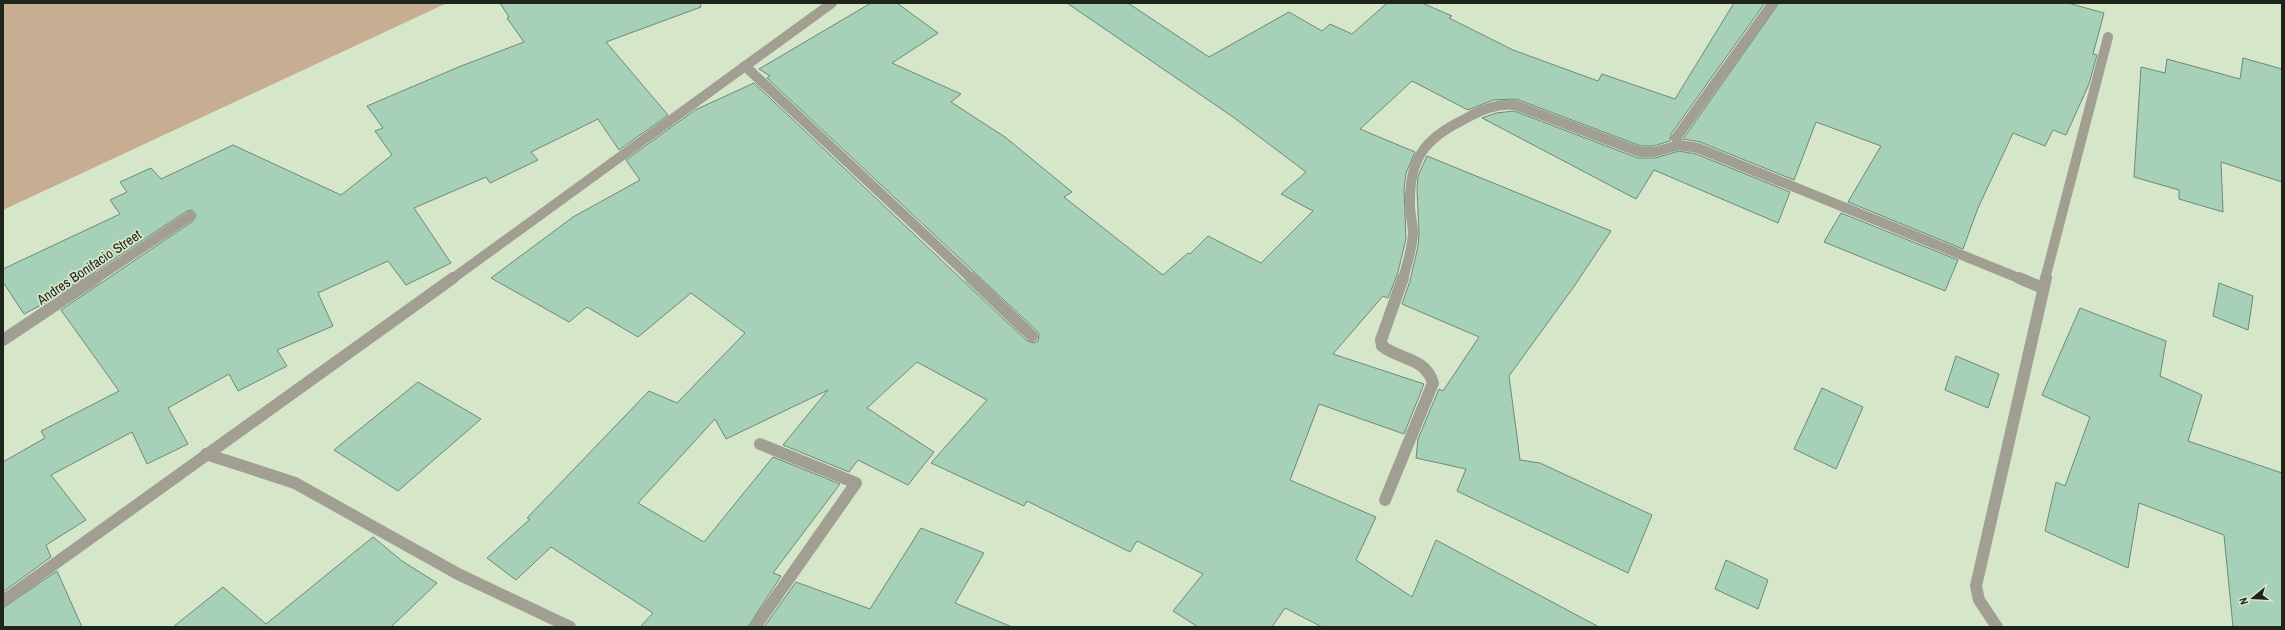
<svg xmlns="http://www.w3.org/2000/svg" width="2285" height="630" viewBox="0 0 2285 630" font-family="'Archivo Narrow',sans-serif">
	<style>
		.green { fill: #c7ae92 }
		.building { fill: #a7d0b8; stroke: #6c8a79 }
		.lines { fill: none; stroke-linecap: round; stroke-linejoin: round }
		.minor-far1 { stroke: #a19f92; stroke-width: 10 }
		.minor { stroke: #a19f92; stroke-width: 12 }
		.tertiary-far1 { stroke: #a19f92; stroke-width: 10 }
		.tertiary { stroke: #a19f92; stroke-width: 12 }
		.labels { text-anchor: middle; stroke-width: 3.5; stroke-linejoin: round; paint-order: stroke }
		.street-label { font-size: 14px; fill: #1f251a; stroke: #d6e6c8 }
	</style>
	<rect width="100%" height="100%" fill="#d6e6c8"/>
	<path class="green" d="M3,3H447L3,210Z"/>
	<g class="building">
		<path d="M500,3H700L701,7L606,42L668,115L619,150L598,119L531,152L538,160L490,183L486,177L414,208L451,263L406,285L388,261L318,293L333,326L277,350L287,366L238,391L229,374L168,408L188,444L147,464L132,432L51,475L86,520L46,545L51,557L3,592V462L45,438L41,431L119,391L61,310L193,221L196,215L192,210L187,211L96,271L45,303L24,314L3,282V269L120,214L110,200L127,192L120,182L151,168L161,179L233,145L341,195L392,155L375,131L383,128L367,106L461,66L524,42L507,18L509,17Z"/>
		<path d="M871,3H897L938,33L892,63L961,94L951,102L1005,137L1072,192L1064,197L1163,275L1188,253L1190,254L1208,236L1261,263L1313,211L1281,194L1306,172L1233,117L1067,3H1128L1209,57L1289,12L1322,31L1330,24L1352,34L1387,3H1422L1452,16L1449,18L1513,50L1598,81L1602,74L1675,99L1734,3H1765L1671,134L1670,141L1653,146H1641L1516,99L1493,100L1468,110L1412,81L1360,129L1415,152L1406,173L1404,188L1406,239L1398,272L1388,298L1383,296L1333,354L1424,384L1404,434L1319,404L1290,480L1376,517L1356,560L1412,597L1436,540L1599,627H1322L1285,608L1272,627H1198L1173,611L1203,574L1137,541L1130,552L1027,501L1024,506L931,463L987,400L917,362L867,408L934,452L908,485L858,460L849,472L783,445L828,390L726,439L715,419L638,503L704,542L773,457L840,484L773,573L781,576L748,627H640L653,613L551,547L516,580L487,558L530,519L527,518L649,391L677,403L745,333L691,293L638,337L587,307L569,322L491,278L573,217L640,180L626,160L695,110L754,83L1027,341L1034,343L1038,341L1039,334L1037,331L767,78L770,76L759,69Z"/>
		<path d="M1779,3H2068L2104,13L2093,54L2097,55L2089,84L2066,135L2053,130L2045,146L2013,133L1978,208L1963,249L1848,202L1881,146L1816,122L1794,180L1700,142L1683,139Z"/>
		<path d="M2243,58L2282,69V182L2221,162L2223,212L2179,199V190L2134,177L2141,67L2165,73L2167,59L2240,79Z"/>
		<path d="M1514,111L1638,158H1655L1679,151L1696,154L1790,192L1778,223L1654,170L1636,199L1482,118L1496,113Z"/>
		<path d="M1427,156L1611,231L1575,285L1509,376L1520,460L1540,463L1652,515L1628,573L1457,491L1466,469L1416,458L1418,439L1439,389L1443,391L1479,337L1402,304L1410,281L1418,246L1419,234L1417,189L1418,176Z"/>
		<path d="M1841,213L1958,260L1945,291L1824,242Z"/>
		<path d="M2219,283L2253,296L2248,330L2213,316Z"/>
		<path d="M2080,308L2166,341L2160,376L2202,395L2188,441L2282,473V627H2233L2224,535L2139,503L2128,568L2045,531L2056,482L2065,486L2090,417L2042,395Z"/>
		<path d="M1956,356L1999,374L1988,408L1945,390Z"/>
		<path d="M418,382L481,419L398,491L334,450Z"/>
		<path d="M1822,388L1863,407L1836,469L1794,449Z"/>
		<path d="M921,528L984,553L955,603L1012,627H764L796,582L870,609Z"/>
		<path d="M373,537L402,561L437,583L391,627H173L223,587L266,624Z"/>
		<path d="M1726,560L1768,580L1758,609L1715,589Z"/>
		<path d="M57,571L82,627H3V608Z"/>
	</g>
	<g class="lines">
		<g class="minor-far1">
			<path d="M745,66L972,279"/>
			<path d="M1679,145L1676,138L1773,3"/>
			<path d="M95,279L190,216"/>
			<path d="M1403,279C1407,265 1412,249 1413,234C1413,224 1410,214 1410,204C1409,160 1424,139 1463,120C1479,111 1496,103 1515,105L1640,152H1654L1679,145L1698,148L2021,279"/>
			<path d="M2045,279L2108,37"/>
		</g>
		<g class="minor">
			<path d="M971,278L1032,336"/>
			<path d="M2019,278L2043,288"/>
			<path d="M3,340L96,278"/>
			<path d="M206,454L295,483L458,574L570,627"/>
			<path d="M1385,500L1433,383C1425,357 1400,360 1382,346L1381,340L1403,278"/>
			<path d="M755,627L856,483L760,444"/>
			<path d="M1997,627L1979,600L1976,586L2046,278"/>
		</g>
		<path class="tertiary-far1" d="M452,279L832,3"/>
		<path class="tertiary" d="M3,601L453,278"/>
	</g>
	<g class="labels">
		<g class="street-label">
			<text transform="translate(89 267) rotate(-34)" y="5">Andres Bonifacio Street</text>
		</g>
	</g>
	<rect width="2285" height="630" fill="none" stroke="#1f251a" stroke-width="8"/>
	<g transform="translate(2253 598) rotate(252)" stroke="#d6e6c8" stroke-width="3" paint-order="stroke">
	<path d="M0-3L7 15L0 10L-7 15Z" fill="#1f251a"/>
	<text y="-6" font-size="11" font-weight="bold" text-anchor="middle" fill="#1f251a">N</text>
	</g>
</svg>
